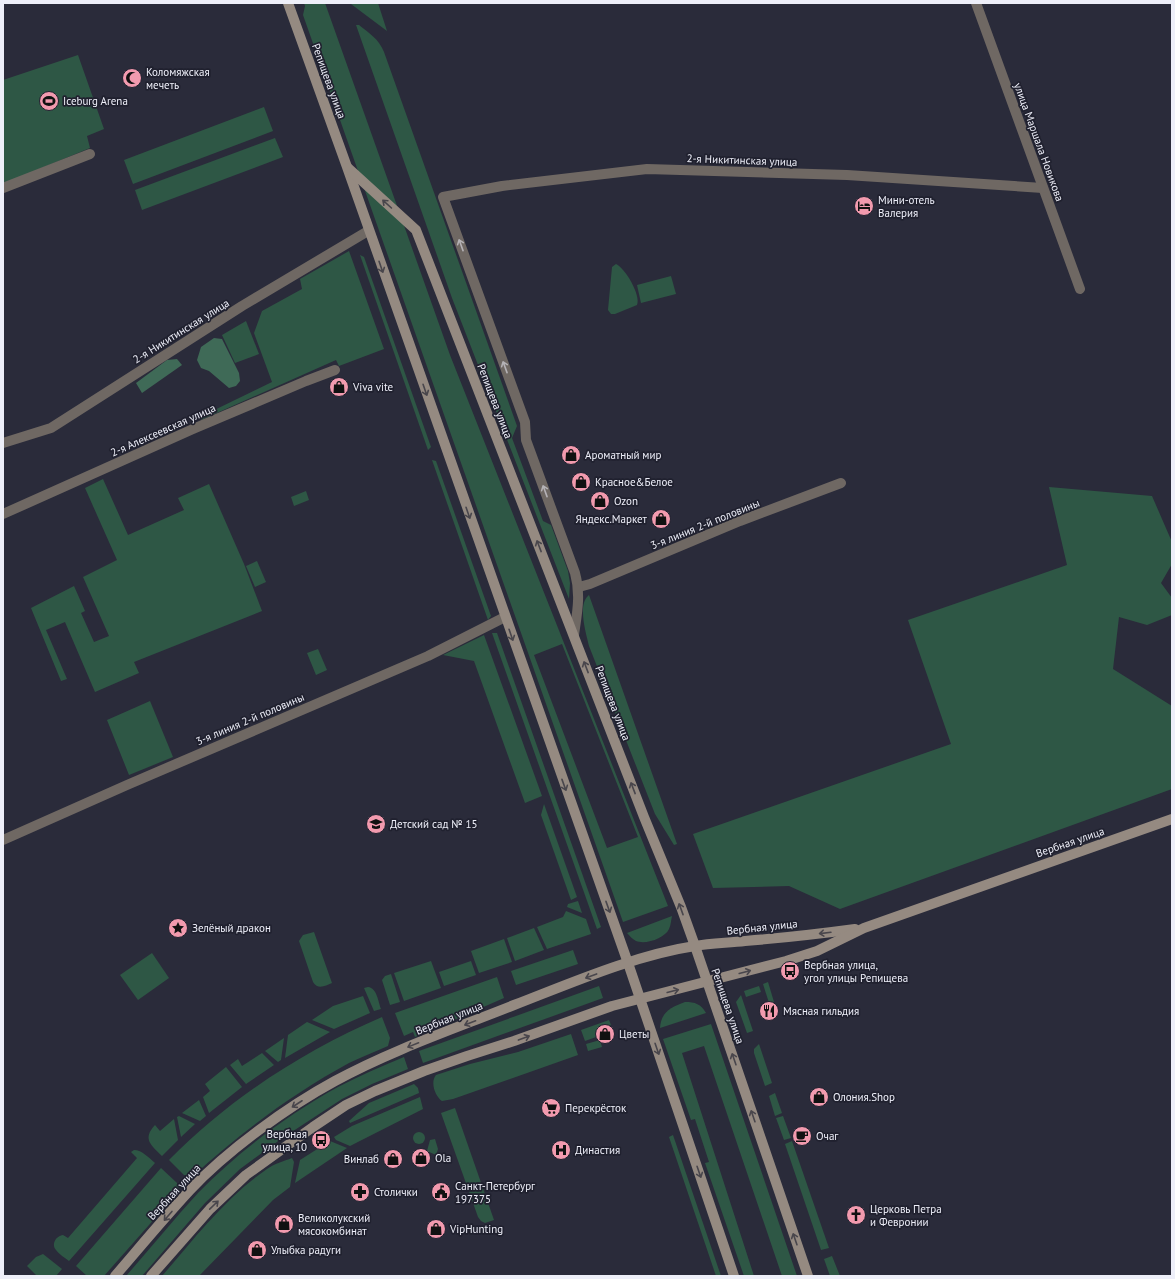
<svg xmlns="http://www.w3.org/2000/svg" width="1175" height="1279" viewBox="0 0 1175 1279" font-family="'PT Sans',sans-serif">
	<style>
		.green { fill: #2e5745; fill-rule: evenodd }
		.forest { fill: #3f6a57 }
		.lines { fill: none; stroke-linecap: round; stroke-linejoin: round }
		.street { stroke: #6f6863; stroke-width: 10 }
		.secondary { stroke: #958a81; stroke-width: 10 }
		.oneway { stroke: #49464c }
		.oneway2 { stroke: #b5b2b6 }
		.labels { text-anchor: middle; stroke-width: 3.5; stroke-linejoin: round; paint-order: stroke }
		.poi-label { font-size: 11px; fill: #eeeff9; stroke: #20212f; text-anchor: start }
		.street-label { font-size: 11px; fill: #eeeff9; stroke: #20212f }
	</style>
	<rect width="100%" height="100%" fill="#2a2b3a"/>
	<g class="green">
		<path d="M304,3H325L450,355L668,906L623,922L303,15L305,6ZM562,644L638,837L607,848L534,655Z"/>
		<path d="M349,3H378L387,31L351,4Z"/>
		<path d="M356,25H359C369,33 379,39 384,52L517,426L512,438L543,521L551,525L568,571L570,583L569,599L452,298Z"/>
		<path d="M78,55L104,129L87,136L90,148L3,184V80Z"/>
		<path d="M264,107L273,131L133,184L124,160Z"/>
		<path d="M275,138L283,157L142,210L135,190Z"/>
		<path d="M349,251L384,349L339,366L336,360L201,420L200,417L272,382L254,333L262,311L302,289L300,279Z"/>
		<path d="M360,255L364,257L431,447L428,450Z"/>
		<path d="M616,264C625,268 641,295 637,305L615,314H611L608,310L612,267Z"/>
		<path d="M671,276L676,294L641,303L637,285Z"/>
		<path d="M246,321L259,354L235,363L222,335Z"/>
		<path d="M432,460L436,461L491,616L488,620Z"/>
		<path d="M103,479L128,535L184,510L178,498L209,484L244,564L262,611L134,662L139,673L95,692L65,622L46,630L67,679L61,681L31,608L74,586L85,611L81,613L94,642L109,636L83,577L117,560L85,488Z"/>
		<path d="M1049,487L1152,496L1172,542V564L1161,583L1172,598V615L1147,625L1119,617L1113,669L1172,706V789L840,909L789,886L713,888L693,834L951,744L908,620L1067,565Z"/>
		<path d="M306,491L309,500L294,506L291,497Z"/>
		<path d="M257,561L266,582L255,587L246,566Z"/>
		<path d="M589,595L677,844L674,845L655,814L589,646C586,633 577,604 589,595Z"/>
		<path d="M492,633H497L601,927L597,929Z"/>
		<path d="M484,635L542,796L525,803L474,661L443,655Z"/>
		<path d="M318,649L327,670L316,675L307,653Z"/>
		<path d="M150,701L173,757L129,775L107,720Z"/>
		<path d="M544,804L577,897L571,900L541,815Z"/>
		<path d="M578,901L582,913L567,907L568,904Z"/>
		<path d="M566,911L586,919L591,934L547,949L537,927L563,917Z"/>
		<path d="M672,916C671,920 671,925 669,929C665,938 646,945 636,941C632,939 630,936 627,933Z"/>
		<path d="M534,928L544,950L515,961L507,938Z"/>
		<path d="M314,932L332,983C325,986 318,990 313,982L299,941L303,935Z"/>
		<path d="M504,939L512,962L479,973L471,951Z"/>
		<path d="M573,950L578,964L516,985L511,971Z"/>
		<path d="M152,953L169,978L138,1000L120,975Z"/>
		<path d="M431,961L441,988L404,1001L394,973Z"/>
		<path d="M471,961L476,975L444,986L439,972Z"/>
		<path d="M391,974L400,1002L390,1005L382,980L385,976Z"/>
		<path d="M497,977L504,998L415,1037L413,1032L404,1036L395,1013Z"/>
		<path d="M768,982L774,1002L769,1003L763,984Z"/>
		<path d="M599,986L603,998L423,1063L419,1051Z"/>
		<path d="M759,986L761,992L746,997L744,991Z"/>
		<path d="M368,987C377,988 378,1001 381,1009L374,1011L364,988Z"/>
		<path d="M741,995L753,1031L747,1033L736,1002Z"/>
		<path d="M363,996L370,1013L334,1029L312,1020L333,1006Z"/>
		<path d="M685,1002C695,1002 701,1004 706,1013L660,1028C661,1012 671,1007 685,1002Z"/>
		<path d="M382,1017L390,1038L388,1046C375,1052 361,1057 349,1063C292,1094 240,1133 192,1177L184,1175L169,1160C229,1099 303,1051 382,1017Z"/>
		<path d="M609,1020L611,1025L597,1030L599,1036L585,1041L581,1030Z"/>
		<path d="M307,1022L330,1032L285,1058L288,1035Z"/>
		<path d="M711,1024L797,1276H782L704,1046L682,1053L754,1276H744L705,1163L709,1162L695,1119L691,1120L663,1039Z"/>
		<path d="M571,1034L578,1055L453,1099L442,1101C435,1096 430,1082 436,1075L470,1064L518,1052Z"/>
		<path d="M284,1038L281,1060L278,1062L265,1051Z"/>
		<path d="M600,1040L602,1047L588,1051L586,1044Z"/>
		<path d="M759,1044L772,1083L765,1086L754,1053V1049Z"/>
		<path d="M262,1053L274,1065L246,1084L230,1065L238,1059L242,1066Z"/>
		<path d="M404,1057L408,1069L372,1084L342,1099L281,1139L240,1169L205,1203L142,1276H126C150,1249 173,1220 198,1193C238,1152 287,1115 338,1087C359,1076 382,1066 404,1057Z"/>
		<path d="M226,1067L242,1087L209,1113L203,1097L210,1091L205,1084Z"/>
		<path d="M414,1084L418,1088L419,1093L350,1123L349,1121L369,1103Z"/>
		<path d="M775,1093L782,1113L775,1116L769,1096Z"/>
		<path d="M420,1097L423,1109L350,1146L336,1140L334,1137L352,1126Z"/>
		<path d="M199,1100L206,1116L200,1121L182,1113Z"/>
		<path d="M455,1108L494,1220L485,1223L481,1221L478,1217L441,1113Z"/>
		<path d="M179,1116L195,1124L181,1137L177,1117Z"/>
		<path d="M783,1116L791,1138L784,1140L776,1118Z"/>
		<path d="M174,1119L178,1140L162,1156C151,1145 142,1139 155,1125L160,1131Z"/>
		<circle cx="419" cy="1138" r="6"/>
		<path d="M673,1135L721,1276H716L669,1137Z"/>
		<path d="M435,1139L438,1149L436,1155L427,1151L430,1140Z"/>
		<path d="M330,1141L347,1148L295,1183L300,1160Z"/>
		<path d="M792,1141L829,1248L821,1250L785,1144Z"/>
		<path d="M134,1150C142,1150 149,1158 155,1163L69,1261C65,1258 59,1254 56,1250C51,1244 56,1236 63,1235L68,1238L137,1158L131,1152Z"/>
		<path d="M292,1158L294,1162L290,1187L273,1200L199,1276H162C194,1239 226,1197 267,1169C274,1164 284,1161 292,1158Z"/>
		<path d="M161,1168L177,1183L179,1191L104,1276H87L76,1266Z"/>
		<path d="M43,1254L62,1269L56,1276H37L27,1266L36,1257Z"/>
		<path d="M832,1256L840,1276H830L824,1259Z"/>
	</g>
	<g class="forest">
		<path d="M214,338L222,339L239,373L240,381L236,386L229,388L209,371L201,368L197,360L201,347Z"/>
		<path d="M177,359L182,365L142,393L136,383L167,360Z"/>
	</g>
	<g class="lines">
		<g class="street">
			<path d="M976,3L1080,289"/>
			<path d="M3,188L90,154"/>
			<path d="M3,443L51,428L242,306L368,231"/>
			<path d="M3,514L193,429L306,381L335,370"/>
			<path d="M579,587L590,584L740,521L841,483"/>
			<path d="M574,635C577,613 581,595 575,573L526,440L525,422L443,197L502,186L647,169L847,175L1043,188"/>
			<path d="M3,840L127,785L428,656L505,617"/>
		</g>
		<g class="secondary">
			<path d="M288,3L347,167L628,963L734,1276"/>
			<path d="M348,168L416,230L644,817L681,907L695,946L808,1276"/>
			<path d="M115,1276C140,1247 164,1218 190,1190C228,1150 287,1107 335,1081C392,1050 454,1029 514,1005C571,983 635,955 695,946C711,943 729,943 745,941C782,938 818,934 855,929"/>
			<path d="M151,1276L210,1209L246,1175L313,1127L346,1105L375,1091L424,1071L467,1056L514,1041L612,1006L786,961L817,951L864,928L1172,819"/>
		</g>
	</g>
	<defs><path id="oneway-shaft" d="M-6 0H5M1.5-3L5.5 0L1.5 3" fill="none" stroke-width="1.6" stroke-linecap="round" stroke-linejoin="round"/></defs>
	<g class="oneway">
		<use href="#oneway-shaft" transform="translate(387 204) rotate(-138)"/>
		<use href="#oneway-shaft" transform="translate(381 267) rotate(71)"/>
		<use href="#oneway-shaft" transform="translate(425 390) rotate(71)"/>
		<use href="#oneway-shaft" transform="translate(468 513) rotate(71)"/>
		<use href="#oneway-shaft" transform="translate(539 546) rotate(-111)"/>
		<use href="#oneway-shaft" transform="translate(511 635) rotate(71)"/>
		<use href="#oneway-shaft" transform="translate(586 667) rotate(-111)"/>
		<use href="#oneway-shaft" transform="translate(564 785) rotate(70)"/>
		<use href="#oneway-shaft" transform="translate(633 788) rotate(-111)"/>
		<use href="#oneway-shaft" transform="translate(608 907) rotate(70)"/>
		<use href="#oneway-shaft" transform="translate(681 909) rotate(-110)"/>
		<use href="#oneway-shaft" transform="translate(825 933) rotate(173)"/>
		<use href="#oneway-shaft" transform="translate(745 972) rotate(-15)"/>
		<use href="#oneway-shaft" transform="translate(591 976) rotate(160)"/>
		<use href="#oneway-shaft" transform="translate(673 991) rotate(-14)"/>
		<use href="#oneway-shaft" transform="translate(470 1023) rotate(159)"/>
		<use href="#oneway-shaft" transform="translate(524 1038) rotate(-20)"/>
		<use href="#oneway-shaft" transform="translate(413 1045) rotate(158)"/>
		<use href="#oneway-shaft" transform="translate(657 1049) rotate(71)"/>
		<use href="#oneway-shaft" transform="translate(734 1059) rotate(-109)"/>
		<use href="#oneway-shaft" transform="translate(297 1104) rotate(147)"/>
		<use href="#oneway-shaft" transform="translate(753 1116) rotate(-109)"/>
		<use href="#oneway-shaft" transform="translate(699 1172) rotate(71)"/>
		<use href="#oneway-shaft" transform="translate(214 1205) rotate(-44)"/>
		<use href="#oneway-shaft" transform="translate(168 1216) rotate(131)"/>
		<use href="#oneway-shaft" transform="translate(795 1239) rotate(-109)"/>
	</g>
	<g class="oneway2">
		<use href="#oneway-shaft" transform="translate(461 245) rotate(-110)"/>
		<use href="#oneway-shaft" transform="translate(505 367) rotate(-110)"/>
		<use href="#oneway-shaft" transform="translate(545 491) rotate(-110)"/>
	</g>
	<defs>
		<symbol id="mosque-disc" viewBox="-11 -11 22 22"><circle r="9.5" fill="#f29aae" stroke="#20212f"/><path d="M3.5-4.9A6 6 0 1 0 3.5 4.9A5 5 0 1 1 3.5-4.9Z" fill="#111"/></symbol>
		<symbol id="stadium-disc" viewBox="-11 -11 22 22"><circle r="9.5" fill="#f29aae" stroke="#20212f"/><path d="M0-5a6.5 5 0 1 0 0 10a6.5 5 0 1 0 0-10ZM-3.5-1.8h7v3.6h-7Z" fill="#111"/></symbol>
		<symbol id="hotel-disc" viewBox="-11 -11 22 22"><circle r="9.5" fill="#f29aae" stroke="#20212f"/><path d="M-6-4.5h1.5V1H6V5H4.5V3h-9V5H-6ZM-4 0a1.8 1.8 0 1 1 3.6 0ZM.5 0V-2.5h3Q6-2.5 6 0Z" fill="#111"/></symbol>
		<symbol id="shop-disc" viewBox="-11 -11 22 22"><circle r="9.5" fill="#f29aae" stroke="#20212f"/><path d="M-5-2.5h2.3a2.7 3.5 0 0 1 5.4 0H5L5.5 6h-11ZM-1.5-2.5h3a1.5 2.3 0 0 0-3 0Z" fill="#111"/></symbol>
		<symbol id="school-disc" viewBox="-11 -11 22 22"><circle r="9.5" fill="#f29aae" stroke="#20212f"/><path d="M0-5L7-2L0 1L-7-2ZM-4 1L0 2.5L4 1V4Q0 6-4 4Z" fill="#111"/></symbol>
		<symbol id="sight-disc" viewBox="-11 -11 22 22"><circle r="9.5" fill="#f29aae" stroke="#20212f"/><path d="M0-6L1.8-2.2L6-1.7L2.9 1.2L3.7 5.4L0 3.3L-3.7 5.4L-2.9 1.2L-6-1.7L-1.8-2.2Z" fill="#111"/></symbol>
		<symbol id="bus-disc" viewBox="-11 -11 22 22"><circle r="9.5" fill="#f29aae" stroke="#20212f"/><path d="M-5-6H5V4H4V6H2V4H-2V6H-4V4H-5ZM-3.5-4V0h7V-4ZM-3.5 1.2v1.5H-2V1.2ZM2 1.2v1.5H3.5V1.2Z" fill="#111"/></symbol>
		<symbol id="restaurant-disc" viewBox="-11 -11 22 22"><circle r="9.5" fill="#f29aae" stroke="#20212f"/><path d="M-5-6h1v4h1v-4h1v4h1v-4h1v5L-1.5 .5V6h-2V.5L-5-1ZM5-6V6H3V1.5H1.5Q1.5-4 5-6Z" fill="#111"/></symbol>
		<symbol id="supermarket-disc" viewBox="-11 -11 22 22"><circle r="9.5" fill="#f29aae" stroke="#20212f"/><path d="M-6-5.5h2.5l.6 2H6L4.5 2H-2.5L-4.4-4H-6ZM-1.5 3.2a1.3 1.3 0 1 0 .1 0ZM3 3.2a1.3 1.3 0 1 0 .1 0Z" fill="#111"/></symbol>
		<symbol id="cafe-disc" viewBox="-11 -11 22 22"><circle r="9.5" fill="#f29aae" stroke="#20212f"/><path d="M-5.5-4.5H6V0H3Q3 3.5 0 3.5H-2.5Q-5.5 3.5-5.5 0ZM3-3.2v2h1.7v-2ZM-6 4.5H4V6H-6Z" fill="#111"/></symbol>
		<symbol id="hospital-disc" viewBox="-11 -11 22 22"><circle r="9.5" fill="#f29aae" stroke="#20212f"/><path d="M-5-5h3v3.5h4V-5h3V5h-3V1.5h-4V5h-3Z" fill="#111"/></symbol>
		<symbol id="pharmacy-disc" viewBox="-11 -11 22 22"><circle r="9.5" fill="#f29aae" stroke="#20212f"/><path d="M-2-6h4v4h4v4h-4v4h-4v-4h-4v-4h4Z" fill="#111"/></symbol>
		<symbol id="civic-disc" viewBox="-11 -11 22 22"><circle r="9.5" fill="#f29aae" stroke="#20212f"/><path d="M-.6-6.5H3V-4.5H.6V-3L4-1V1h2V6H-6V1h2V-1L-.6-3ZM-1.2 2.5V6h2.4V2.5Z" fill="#111"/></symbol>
		<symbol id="church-disc" viewBox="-11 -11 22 22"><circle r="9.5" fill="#f29aae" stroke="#20212f"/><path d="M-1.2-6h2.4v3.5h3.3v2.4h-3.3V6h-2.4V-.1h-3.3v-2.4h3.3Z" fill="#111"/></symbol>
	</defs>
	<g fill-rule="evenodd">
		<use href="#mosque-disc" x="121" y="67" width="22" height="22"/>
		<use href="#stadium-disc" x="38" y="90" width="22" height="22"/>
		<use href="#hotel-disc" x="853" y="195" width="22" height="22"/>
		<use href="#shop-disc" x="328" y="376" width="22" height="22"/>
		<use href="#shop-disc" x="560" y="444" width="22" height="22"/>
		<use href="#shop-disc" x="570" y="471" width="22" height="22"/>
		<use href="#shop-disc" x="589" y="490" width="22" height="22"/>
		<use href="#shop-disc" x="650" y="508" width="22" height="22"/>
		<use href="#school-disc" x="365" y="813" width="22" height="22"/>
		<use href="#sight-disc" x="167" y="917" width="22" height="22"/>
		<use href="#bus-disc" x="779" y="960" width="22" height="22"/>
		<use href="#restaurant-disc" x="758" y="1000" width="22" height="22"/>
		<use href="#shop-disc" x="594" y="1023" width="22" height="22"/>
		<use href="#shop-disc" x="808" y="1086" width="22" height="22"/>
		<use href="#supermarket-disc" x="540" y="1097" width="22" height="22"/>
		<use href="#cafe-disc" x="791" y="1125" width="22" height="22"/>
		<use href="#bus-disc" x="310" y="1129" width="22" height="22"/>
		<use href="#hospital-disc" x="550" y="1139" width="22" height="22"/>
		<use href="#shop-disc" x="410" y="1147" width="22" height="22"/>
		<use href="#shop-disc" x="382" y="1148" width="22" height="22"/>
		<use href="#pharmacy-disc" x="349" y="1181" width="22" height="22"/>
		<use href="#civic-disc" x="430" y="1181" width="22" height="22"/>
		<use href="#church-disc" x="845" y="1204" width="22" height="22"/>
		<use href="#shop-disc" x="273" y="1213" width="22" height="22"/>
		<use href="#shop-disc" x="425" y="1218" width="22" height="22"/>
		<use href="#shop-disc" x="246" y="1239" width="22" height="22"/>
	</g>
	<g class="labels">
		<g class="poi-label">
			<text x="146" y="76">Коломяжская<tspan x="146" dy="13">мечеть</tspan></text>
			<text x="63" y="105">Iceburg Arena</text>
			<text x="878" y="204">Мини-отель<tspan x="878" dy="13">Валерия</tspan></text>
			<text x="353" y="391">Viva vite</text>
			<text x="585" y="459">Ароматный мир</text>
			<text x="595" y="486">Красное&amp;Белое</text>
			<text x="614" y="505">Ozon</text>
			<text x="647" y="523" text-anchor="end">Яндекс.Маркет</text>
			<text x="390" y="828">Детский сад № 15</text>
			<text x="192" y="932">Зелёный дракон</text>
			<text x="804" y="969">Вербная улица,<tspan x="804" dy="13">угол улицы Репищева</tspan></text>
			<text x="783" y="1015">Мясная гильдия</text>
			<text x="619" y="1038">Цветы</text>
			<text x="833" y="1101">Олония.Shop</text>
			<text x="565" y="1112">Перекрёсток</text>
			<text x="307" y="1138" text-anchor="end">Вербная<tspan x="307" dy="13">улица, 10</tspan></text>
			<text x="816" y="1140">Очаг</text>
			<text x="575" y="1154">Династия</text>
			<text x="435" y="1162">Ola</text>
			<text x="379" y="1163" text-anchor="end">Винлаб</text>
			<text x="455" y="1190">Санкт-Петербург<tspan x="455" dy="13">197375</tspan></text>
			<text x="374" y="1196">Столички</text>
			<text x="870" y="1213">Церковь Петра<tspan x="870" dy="13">и Февронии</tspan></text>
			<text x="298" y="1222">Великолукский<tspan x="298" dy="13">мясокомбинат</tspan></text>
			<text x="450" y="1233">VipHunting</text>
			<text x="271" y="1254">Улыбка радуги</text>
		</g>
		<g class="street-label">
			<text transform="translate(329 81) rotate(70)" y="4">Репищева улица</text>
			<text transform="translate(1039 142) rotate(70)" y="4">улица Маршала Новикова</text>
			<text transform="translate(742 160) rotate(2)" y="4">2-я Никитинская улица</text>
			<text transform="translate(181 331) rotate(-32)" y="4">2-я Никитинская улица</text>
			<text transform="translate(495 401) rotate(69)" y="4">Репищева улица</text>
			<text transform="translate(163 430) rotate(-24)" y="4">2-я Алексеевская улица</text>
			<text transform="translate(705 524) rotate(-22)" y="4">3-я линия 2-й половины</text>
			<text transform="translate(613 703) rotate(69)" y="4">Репищева улица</text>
			<text transform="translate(250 719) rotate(-23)" y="4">3-я линия 2-й половины</text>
			<text transform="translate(1070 842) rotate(-19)" y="4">Вербная улица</text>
			<text transform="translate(762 927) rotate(-6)" y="4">Вербная улица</text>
			<text transform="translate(728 1006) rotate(71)" y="4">Репищева улица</text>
			<text transform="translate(449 1018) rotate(-22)" y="4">Вербная улица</text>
			<text transform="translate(174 1192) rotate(-47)" y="4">Вербная улица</text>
		</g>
	</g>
	<rect width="1175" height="1279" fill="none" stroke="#eeeff9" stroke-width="8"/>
</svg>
